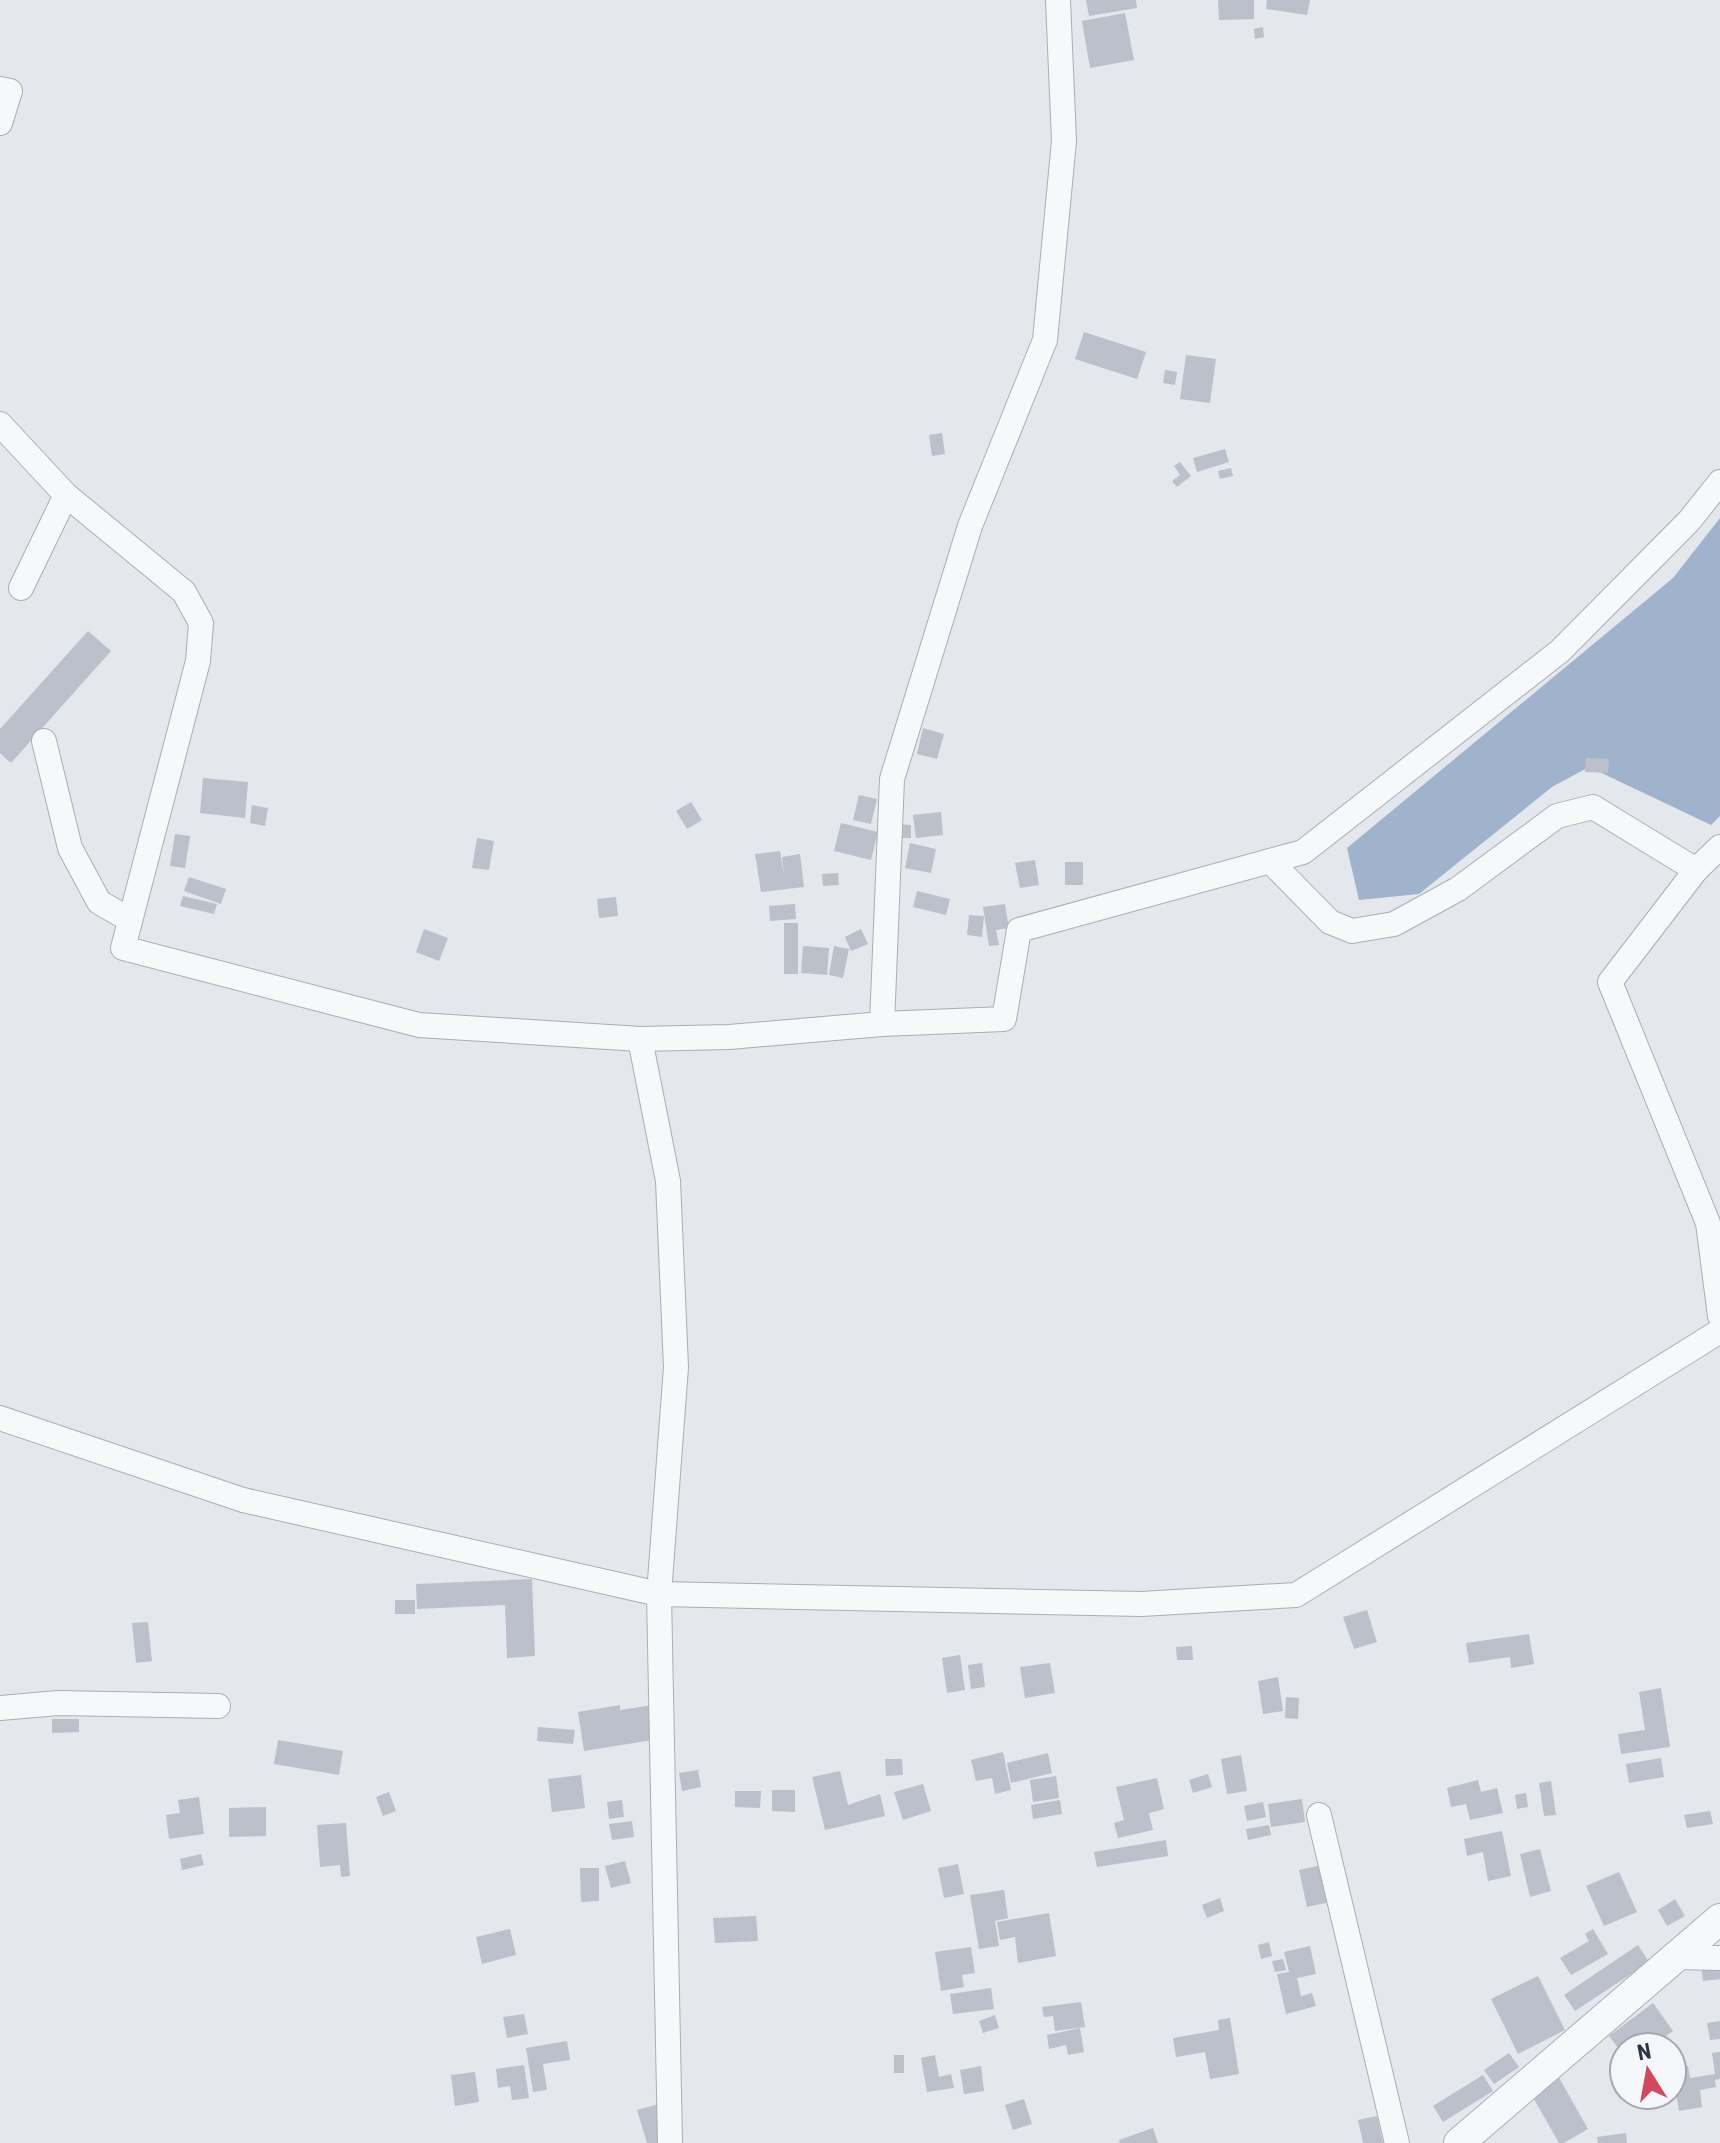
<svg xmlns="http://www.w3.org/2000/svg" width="1720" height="2143" viewBox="0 0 1720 2143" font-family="'Roboto Condensed',sans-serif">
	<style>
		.water { fill: #9fb4cc }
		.building { fill: #bbc0ca }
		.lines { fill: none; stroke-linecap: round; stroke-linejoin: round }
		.minor-casing { stroke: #a9aeb7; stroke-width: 26 }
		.tertiary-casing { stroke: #a9aeb7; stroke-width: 32 }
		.minor { stroke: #f7f8fa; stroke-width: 24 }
		.tertiary { stroke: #f7f8fa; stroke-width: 30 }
	</style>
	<rect width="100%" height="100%" fill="#e4e7ec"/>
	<path class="water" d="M1720,518V816L1711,825L1589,767L1552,787L1419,894L1359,900L1347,848L1673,578Z"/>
	<g class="building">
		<path d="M1086,0H1136L1137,8L1089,16Z"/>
		<path d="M1218,0H1254V19L1219,20Z"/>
		<path d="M1267,0H1310L1307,15L1266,9Z"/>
		<path d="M1125,13L1134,60L1090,68L1082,21Z"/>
		<path d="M1263,27L1264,37L1255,39L1254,29Z"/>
		<path d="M1084,332L1146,352L1137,379L1075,359Z"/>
		<path d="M1186,355L1216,359L1210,403L1180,399Z"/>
		<path d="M1165,370L1177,372L1175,385L1163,383Z"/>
		<path d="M942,433L945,454L932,456L929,435Z"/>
		<path d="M1225,449L1229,462L1197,472L1193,458Z"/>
		<path d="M1180,462L1191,476L1177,487L1172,481L1180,475L1174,466Z"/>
		<path d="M1231,468L1233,476L1220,479L1218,471Z"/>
		<path d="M88,631L111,651L11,763L0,753V729Z"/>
		<path d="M923,728L944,734L937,759L917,754Z"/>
		<path d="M1586,758L1609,759L1608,773L1585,772Z"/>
		<path d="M203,778L248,782L245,818L200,813Z"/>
		<path d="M859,795L877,799L871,824L853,820Z"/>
		<path d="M691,802L702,820L687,829L676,811Z"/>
		<path d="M252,805L268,808L265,826L250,823Z"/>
		<path d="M941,812L943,835L916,838L913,815Z"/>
		<path d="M841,823L878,832L871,860L834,851Z"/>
		<path d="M894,824L911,825V838H894Z"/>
		<path d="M175,834L190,836L185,868L170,866Z"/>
		<path d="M477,838L494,841L489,870L472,868Z"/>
		<path d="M910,843L936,849L931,873L905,868Z"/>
		<path d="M780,851L784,876L782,857L800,854L804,887L761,892L755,854Z"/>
		<path d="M1035,860L1039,885L1020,888L1015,863Z"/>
		<rect x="1065" y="862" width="18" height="23"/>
		<path d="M838,873L839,885L823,886L822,874Z"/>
		<path d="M189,877L226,889L221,904L184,891Z"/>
		<path d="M917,891L950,899L946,915L913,907Z"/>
		<path d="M183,896L217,904L214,914L180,906Z"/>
		<path d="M616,897L618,916L599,918L597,899Z"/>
		<path d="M795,904L796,919L770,921L769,906Z"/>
		<path d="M1005,904L1009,928L996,930L999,945L989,946L983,907Z"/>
		<path d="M969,915L984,916L982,937L967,935Z"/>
		<rect x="784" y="923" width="14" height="51"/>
		<path d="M424,929L448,938L439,961L416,952Z"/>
		<path d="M861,929L868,944L851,951L845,937Z"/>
		<path d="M803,946L829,948L827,975L801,973Z"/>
		<path d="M834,946L849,949L843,978L829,975Z"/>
		<path d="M532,1579L535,1656L507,1658L505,1605L417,1609L416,1584Z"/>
		<rect x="395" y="1600" width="20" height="14"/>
		<path d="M1367,1610L1377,1642L1354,1649L1343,1617Z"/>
		<path d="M148,1622L152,1661L136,1663L132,1623Z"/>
		<path d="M1529,1634L1534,1664L1511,1668L1510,1657L1469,1663L1466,1643Z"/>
		<path d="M1192,1646L1193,1660H1177L1176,1647Z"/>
		<path d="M960,1655L965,1690L947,1693L942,1658Z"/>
		<path d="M982,1663L985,1687L971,1689L968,1665Z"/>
		<path d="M1050,1663L1055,1693L1025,1698L1020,1667Z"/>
		<path d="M1278,1677L1283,1711L1263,1714L1258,1681Z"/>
		<path d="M1661,1688L1670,1747L1621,1754L1618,1734L1645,1730L1639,1692Z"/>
		<path d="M1286,1697L1299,1698L1298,1719L1285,1718Z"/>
		<path d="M620,1705V1710L653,1705L659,1739L584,1751L578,1712Z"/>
		<path d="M52,1719H79V1732L52,1733Z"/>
		<path d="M538,1727L575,1730L573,1744L537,1741Z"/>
		<path d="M278,1740L343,1751L339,1775L274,1764Z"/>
		<path d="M1003,1752L1011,1790L995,1794L992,1778L976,1781L971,1760Z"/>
		<path d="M1048,1753L1052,1773L1011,1783L1007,1763Z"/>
		<path d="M1241,1755L1247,1791L1227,1794L1221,1759Z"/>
		<path d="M1661,1758L1664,1777L1629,1783L1626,1764Z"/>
		<path d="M885,1759H902L903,1775L886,1776Z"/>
		<path d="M698,1770L701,1787L682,1791L679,1773Z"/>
		<path d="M840,1771L848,1805L880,1794L885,1816L825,1830L812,1777Z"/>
		<path d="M1208,1774L1212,1787L1193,1793L1189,1780Z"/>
		<path d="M581,1775L585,1808L552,1812L548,1779Z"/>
		<path d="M1056,1776L1059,1798L1033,1802L1030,1780Z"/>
		<path d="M1157,1778L1164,1809L1149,1813L1153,1830L1118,1838L1114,1823L1124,1820L1116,1787Z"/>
		<path d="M1478,1780L1481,1792L1497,1788L1503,1813L1470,1820L1466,1804L1451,1807L1447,1788Z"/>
		<path d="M1551,1781L1556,1815L1544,1816L1539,1783Z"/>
		<path d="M923,1784L931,1811L903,1820L894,1792Z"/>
		<path d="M772,1790H795V1812L772,1811Z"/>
		<path d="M735,1791H761L760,1808L735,1807Z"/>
		<path d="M389,1792L396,1811L383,1816L376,1797Z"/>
		<path d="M1526,1793L1528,1807L1517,1809L1515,1795Z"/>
		<path d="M199,1797L204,1834L169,1839L166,1815L180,1813L178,1800Z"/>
		<path d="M1302,1799L1305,1822L1271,1827L1268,1804Z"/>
		<path d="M622,1800L624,1817L609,1819L607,1802Z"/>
		<path d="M1060,1800L1062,1814L1033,1819L1031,1805Z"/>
		<path d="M1263,1802L1266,1817L1247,1821L1244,1806Z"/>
		<path d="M266,1807V1836L229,1837V1808Z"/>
		<path d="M1710,1811L1713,1824L1687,1828L1684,1815Z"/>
		<path d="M632,1821L634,1837L612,1840L609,1824Z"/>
		<path d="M346,1823L350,1876L341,1877L340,1865L320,1867L317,1825Z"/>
		<path d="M1269,1825L1271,1835L1248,1840L1246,1829Z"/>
		<path d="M1502,1831L1511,1876L1488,1881L1483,1852L1467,1856L1464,1839Z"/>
		<path d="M1166,1840L1168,1856L1097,1867L1094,1852Z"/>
		<path d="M1540,1849L1551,1891L1530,1897L1520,1854Z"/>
		<path d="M201,1854L204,1865L182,1870L180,1859Z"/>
		<path d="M625,1861L631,1883L611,1888L605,1866Z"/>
		<path d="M958,1864L964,1894L944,1898L938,1868Z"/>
		<path d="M1327,1864L1335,1901L1307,1907L1299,1870Z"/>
		<path d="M580,1868H599V1901L581,1902Z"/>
		<path d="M1619,1872L1637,1912L1604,1926L1586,1886Z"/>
		<path d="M1004,1890L1008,1918L995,1921L999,1946L979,1949L970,1895Z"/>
		<path d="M1220,1898L1224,1911L1207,1918L1202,1905Z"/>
		<path d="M1675,1899L1685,1916L1667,1926L1658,1910Z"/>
		<path d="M1049,1913L1056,1956L1018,1963L1015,1937L1000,1940L997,1922Z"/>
		<path d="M756,1916L758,1941L715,1943L713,1918Z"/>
		<path d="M510,1929L516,1955L482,1964L476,1937Z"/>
		<path d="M1593,1929L1608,1954L1571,1975L1560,1958L1589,1941L1585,1934Z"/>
		<path d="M1269,1942L1272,1956L1261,1959L1258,1945Z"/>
		<path d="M1638,1945L1649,1962L1575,2011L1564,1995Z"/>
		<path d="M1310,1946L1316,1974L1297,1978L1301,1996L1312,1993L1316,2006L1286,2014L1277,1974L1289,1972L1284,1952Z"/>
		<path d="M971,1947L975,1973L962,1975L964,1987L941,1991L935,1952Z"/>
		<path d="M1283,1959L1286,1970L1275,1972L1272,1961Z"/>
		<path d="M1720,1963V1979L1703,1981L1701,1965Z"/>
		<path d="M1538,1976L1565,2030L1518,2054L1491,1999Z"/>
		<path d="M991,1988L994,2009L953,2014L950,1994Z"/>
		<path d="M1081,2002L1085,2027L1055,2031L1053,2016L1044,2017L1042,2007Z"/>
		<path d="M1653,2003L1673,2031L1651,2047H1624V2056L1609,2036Z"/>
		<path d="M524,2014L528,2034L507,2038L503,2017Z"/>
		<path d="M995,2015L999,2028L983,2033L979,2021Z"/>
		<path d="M1230,2018L1239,2074L1210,2079L1205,2052L1176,2057L1173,2038L1219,2030L1218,2020Z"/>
		<path d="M1720,2021V2039L1710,2040L1707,2023Z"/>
		<path d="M1080,2028L1084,2052L1068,2055L1066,2045L1049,2049L1047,2035Z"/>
		<path d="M567,2041L570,2060L543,2064L547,2090L533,2092L526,2048Z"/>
		<path d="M1720,2052V2079L1715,2080L1716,2087L1700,2090L1702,2107L1679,2111L1672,2068L1688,2066L1690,2078L1715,2074L1712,2053Z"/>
		<path d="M1509,2053L1519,2067L1494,2084L1484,2070Z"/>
		<rect x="894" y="2055" width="10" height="18"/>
		<path d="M935,2055L939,2077L951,2074L954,2088L927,2092L921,2058Z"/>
		<path d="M524,2065L529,2098L512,2100L510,2086L498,2088L496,2069Z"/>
		<path d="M981,2066L984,2091L964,2094L960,2070Z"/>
		<path d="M475,2072L479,2102L455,2106L451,2075Z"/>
		<path d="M1483,2075L1493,2091L1443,2122L1433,2106Z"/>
		<path d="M1558,2076L1588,2129L1564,2143H1559L1530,2092Z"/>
		<path d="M1024,2099L1032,2124L1013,2130L1005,2105Z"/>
		<path d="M659,2104L661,2143H647L637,2110Z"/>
		<path d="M1377,2116L1383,2143H1363L1358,2120Z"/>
		<path d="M1153,2128L1158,2143H1120L1119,2140Z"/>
		<path d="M1626,2133L1627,2143H1598L1597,2137Z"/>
	</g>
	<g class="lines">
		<defs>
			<g id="minor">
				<path d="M0,89L10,91L0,123"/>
				<path d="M0,424L66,495L184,592L201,623L198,661L123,948L419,1025L640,1039L729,1037L882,1024L892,779L970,526L1045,340L1064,141L1058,0"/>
				<path d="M21,588L66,495"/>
				<path d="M44,741L70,848L99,902L130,920"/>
				<path d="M1720,847L1696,870L1610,982L1708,1223L1720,1316"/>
				<path d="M1270,861L1330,922L1352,931L1394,924L1458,889L1557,816L1593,807L1696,870"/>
				<path d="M882,1024L1004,1019L1019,930L1303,852L1560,651L1689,521L1720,482"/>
				<path d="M640,1039L668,1181L676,1367L659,1594L670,2143"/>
				<path d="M0,1418L243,1500L659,1594L1141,1604L1296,1595L1720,1331"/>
				<path d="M0,1708L58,1703L218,1706"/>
				<path d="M1319,1815L1397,2143"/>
				<path d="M1675,1957L1720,1958"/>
			</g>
			<path id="tertiary" d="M1459,2143L1720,1919"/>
		</defs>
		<use href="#minor" class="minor-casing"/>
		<use href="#tertiary" class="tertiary-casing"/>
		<use href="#minor" class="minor"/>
		<use href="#tertiary" class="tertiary"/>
	</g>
	<g transform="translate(1648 2071) rotate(349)"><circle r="38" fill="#f4f6f9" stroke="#a4a8b1" stroke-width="2"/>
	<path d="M0-6L14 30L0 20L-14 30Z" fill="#d1495b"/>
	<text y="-12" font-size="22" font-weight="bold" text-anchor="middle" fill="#2b3445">N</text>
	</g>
</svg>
